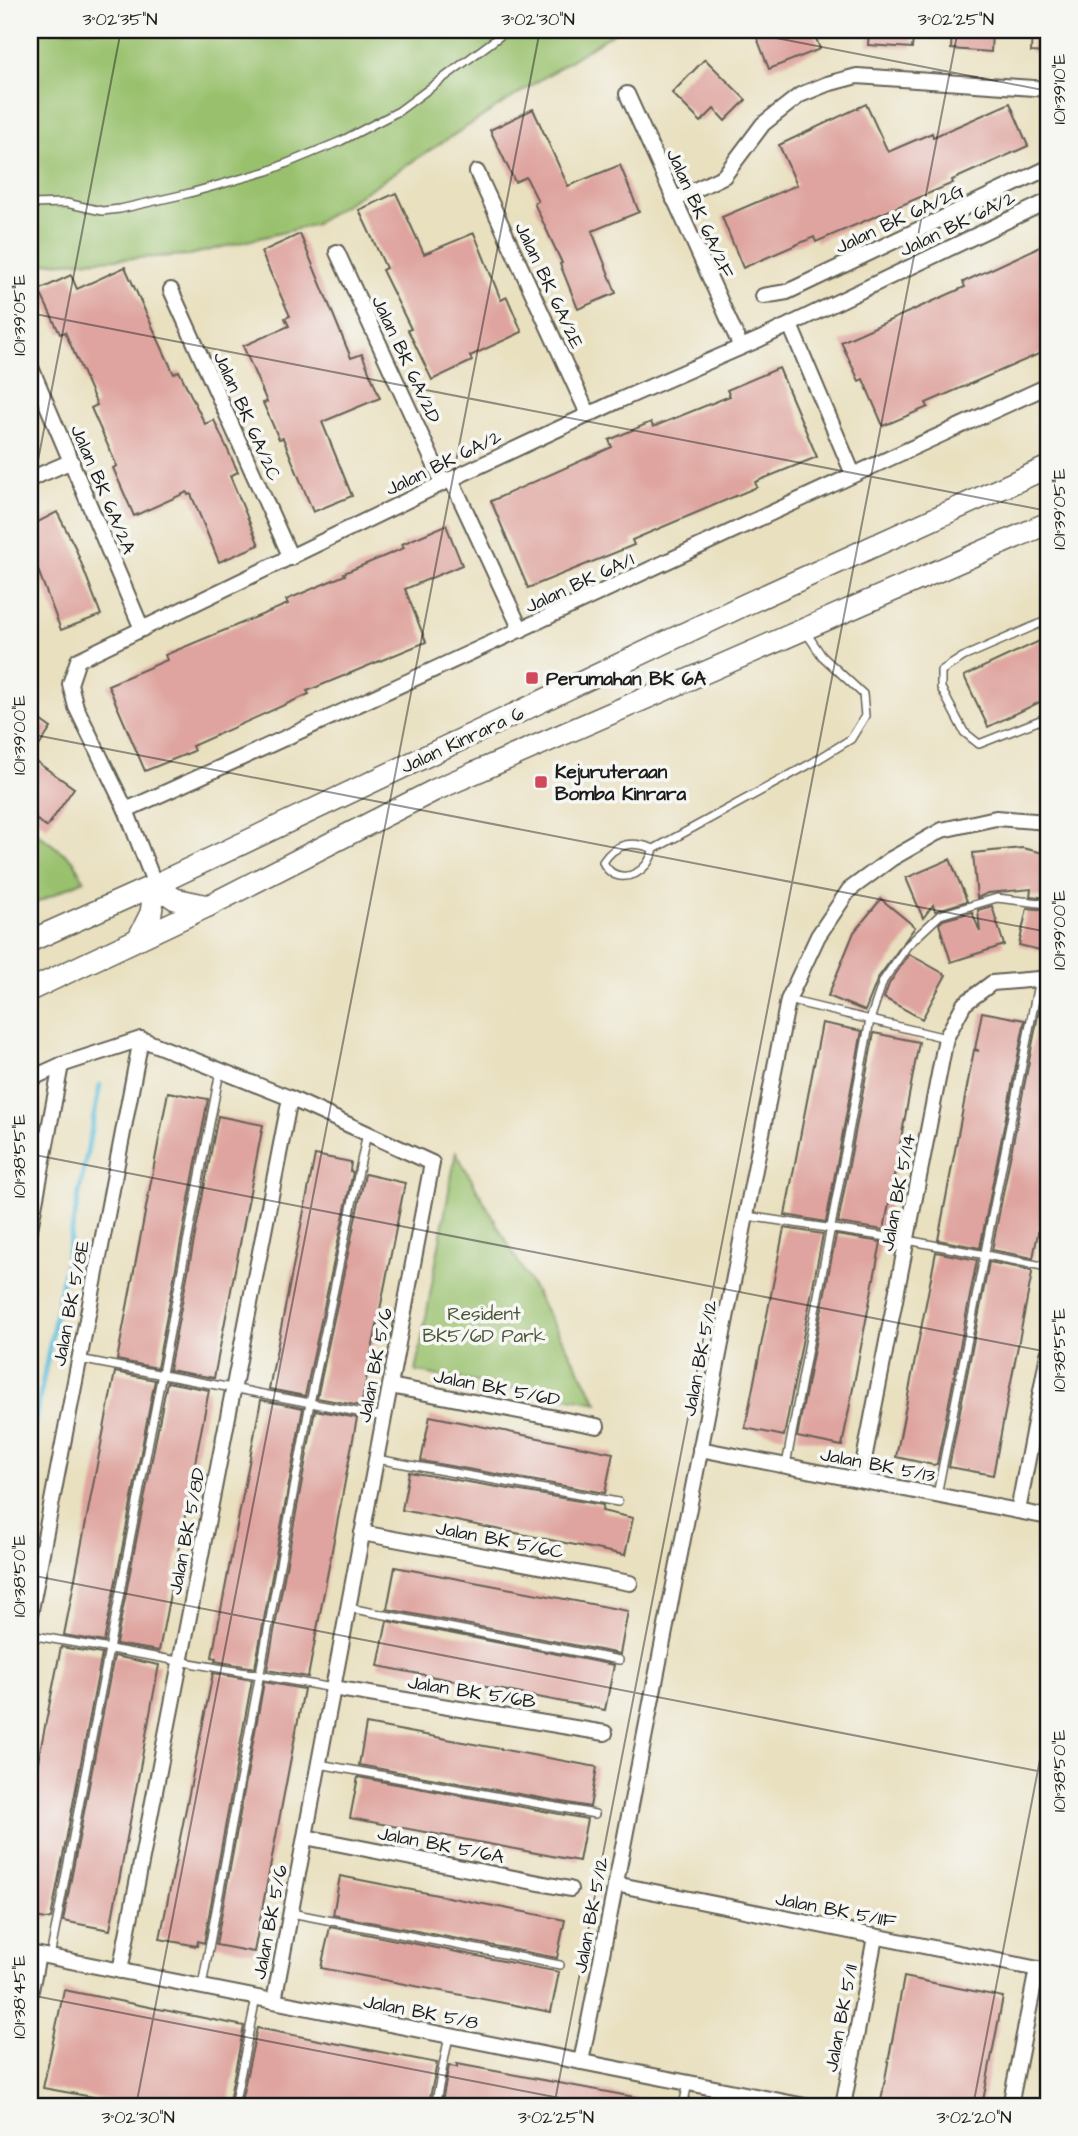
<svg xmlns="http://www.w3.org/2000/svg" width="1078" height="2136" viewBox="0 0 1078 2136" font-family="'Architects Daughter',sans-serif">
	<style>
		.green { fill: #99c16d; stroke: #5a6e44; stroke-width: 2 }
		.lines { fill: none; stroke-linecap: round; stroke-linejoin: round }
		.stream { stroke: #5dbfdc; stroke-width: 5 }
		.building { fill: #dfa49f }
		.lane-casing { stroke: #646155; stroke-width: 10 }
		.street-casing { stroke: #646155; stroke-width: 18 }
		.secondary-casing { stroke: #646155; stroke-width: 24 }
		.lane { stroke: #fff; stroke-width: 7 }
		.street { stroke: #fff; stroke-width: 14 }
		.secondary { stroke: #fff; stroke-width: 21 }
		.ticks { fill: none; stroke: #1c1c1c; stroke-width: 2; stroke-opacity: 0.45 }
		.poi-dot { fill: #d1495b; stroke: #f6f6f2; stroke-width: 2.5 }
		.labels { text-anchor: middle; stroke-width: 7; stroke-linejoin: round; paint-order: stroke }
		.street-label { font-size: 19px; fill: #1c1c1c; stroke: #f6f6f2 }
		.poi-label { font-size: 19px; font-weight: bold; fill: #1c1c1c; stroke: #f6f6f2; text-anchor: start }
		.park-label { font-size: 19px; fill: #485638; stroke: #f6f6f2 }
		.neatline { fill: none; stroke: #1c1c1c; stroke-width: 2.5 }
		.ticks-label { font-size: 18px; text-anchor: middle; fill: #1c1c1c }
	</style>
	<rect width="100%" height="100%" fill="#f6f6f2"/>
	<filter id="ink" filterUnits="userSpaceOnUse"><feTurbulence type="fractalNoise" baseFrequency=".0143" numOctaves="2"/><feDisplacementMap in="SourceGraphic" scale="14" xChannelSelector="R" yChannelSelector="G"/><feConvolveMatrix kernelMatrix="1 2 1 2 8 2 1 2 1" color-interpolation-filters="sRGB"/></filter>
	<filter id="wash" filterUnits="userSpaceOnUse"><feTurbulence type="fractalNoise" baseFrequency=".00686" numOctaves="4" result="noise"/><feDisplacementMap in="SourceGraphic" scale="28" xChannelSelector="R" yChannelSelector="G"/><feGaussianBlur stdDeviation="1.57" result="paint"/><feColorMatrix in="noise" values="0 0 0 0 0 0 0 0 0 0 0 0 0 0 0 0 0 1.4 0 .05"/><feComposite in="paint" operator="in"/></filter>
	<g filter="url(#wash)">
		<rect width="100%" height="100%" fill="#e9e0bf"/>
		<g class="green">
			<path d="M30,30H618L313,225L190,255L46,263L30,269Z"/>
			<path d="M30,828L73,860L84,880L30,906Z"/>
			<path d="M456,1152L598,1403L416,1372Z"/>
		</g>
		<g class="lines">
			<path class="stream" d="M30,1448L100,1085"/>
		</g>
		<g id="blocks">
			<g class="building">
				<path d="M754,30H813L820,49L769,69Z"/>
				<path d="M869,30H914L912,48L868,45Z"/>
				<path d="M952,30H992L991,52L951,49Z"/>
				<path d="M1032,30H1048V53L1031,52Z"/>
				<path d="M705,59L746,100L725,121L714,109L701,122L672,93Z"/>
				<path d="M1010,103L1028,146L952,180L953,183L816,242L814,237L743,268L722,217L797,185L779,145L866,104L888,152L932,133L933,137Z"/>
				<path d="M533,109L568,186L620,165L639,212L592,231L616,293L578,309L560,264L562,263L534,203L538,201L526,177L515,182L490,130Z"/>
				<path d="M396,193L424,254L474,233L501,300L507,297L522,332L470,356L472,361L432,380L408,330L411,329L382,270L386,268L359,210Z"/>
				<path d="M300,234L351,358L362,354L380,398L322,422L352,496L313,512L283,438L279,439L263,403L267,402L243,346L289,326L285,318L290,316L261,252Z"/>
				<path d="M1048,243V350L926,403L928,407L883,426L863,379L859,381L841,342L965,287L963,282Z"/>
				<path d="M125,267L174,374L179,371L205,424L214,420L238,472L230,476L259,545L219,562L191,494L188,495L187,492L134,516L113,468L117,466L91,408L97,405L65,332L60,334L39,290L71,275L77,289Z"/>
				<path d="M779,368L817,457L755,482L757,487L632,540L634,545L528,588L491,501L612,447L609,440L651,422L653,427L730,396L727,390Z"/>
				<path d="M57,512L75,547L101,615L61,630L36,565L30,568V526Z"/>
				<path d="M446,525L462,565L405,589L426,642L307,691L309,694L192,746L194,751L145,771L108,685L167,660L165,655L288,604L286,600L345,575L344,573L404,548L402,544Z"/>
				<path d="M1048,637V698L988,727L964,676Z"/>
				<path d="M30,713L51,728L31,758L74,788L47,827L30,815Z"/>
				<path d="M1022,848L1048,854V898L1030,896L1031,889L988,893L977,898L973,853Z"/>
				<path d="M950,859L967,901L935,911L933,905L923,918L906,878Z"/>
				<path d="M881,899L915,927L878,978L865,1011L828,996L854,932Z"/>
				<path d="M992,906L1004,945L951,962L939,924L943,920L972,912L980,932L978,910Z"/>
				<path d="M1027,908L1048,910V952L1019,945Z"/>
				<path d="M909,954L946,975L922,1019L884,998L889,984Z"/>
				<path d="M1043,990H1048V1183L1033,1258L992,1250Z"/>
				<path d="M982,1012L1025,1020L980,1248L938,1240L974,1050L979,1051L975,1049Z"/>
				<path d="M822,1023L862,1031L826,1222L785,1215Z"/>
				<path d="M874,1033L919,1042L884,1230L838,1223Z"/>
				<path d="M168,1092L208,1099L157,1368L117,1360Z"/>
				<path d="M218,1116L263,1125L214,1378L169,1370Z"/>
				<path d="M315,1155L351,1162L350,1171L353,1172L305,1396L269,1389Z"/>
				<path d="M365,1174L405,1183L361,1406L317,1398Z"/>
				<path d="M784,1228L823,1234L784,1436L745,1428Z"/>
				<path d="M836,1235L881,1242L842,1446L797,1437Z"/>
				<path d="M936,1252L977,1260L937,1464L933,1465L896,1457Z"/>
				<path d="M989,1262L1031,1270L1032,1273L993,1475L949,1467Z"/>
				<path d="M115,1372L155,1380L104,1642L64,1635Z"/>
				<path d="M167,1382L209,1390L159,1651L116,1644Z"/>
				<path d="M261,1400L303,1408L255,1668L215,1661L216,1658L212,1657Z"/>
				<path d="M315,1410L357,1418L308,1677L267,1670Z"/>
				<path d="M430,1416L613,1453L605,1493L421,1461Z"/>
				<path d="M409,1472L603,1505L602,1511L633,1518L625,1555L402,1510Z"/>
				<path d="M395,1567L628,1611L620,1654L387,1609Z"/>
				<path d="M387,1621L614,1665L605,1710L378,1666Z"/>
				<path d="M61,1647L102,1654L51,1918L46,1919L30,1916V1801Z"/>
				<path d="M114,1656L159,1665L110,1930L63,1921Z"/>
				<path d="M213,1673L252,1680L204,1943L198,1941L197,1946L160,1939Z"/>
				<path d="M264,1682L304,1689L254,1952L216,1945Z"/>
				<path d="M366,1724L597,1767L590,1807L359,1765Z"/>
				<path d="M358,1777L587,1819L579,1861L350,1818Z"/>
				<path d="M340,1876L565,1920L557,1958L333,1915Z"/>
				<path d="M330,1927L559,1972L551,2012L321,1968Z"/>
				<path d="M904,1977L1003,1997L982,2106H880Z"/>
				<path d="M64,1990L244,2026L228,2106H142L43,2088Z"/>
				<path d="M257,2028L437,2063L429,2103L421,2102L420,2106H240Z"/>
				<path d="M457,2064L645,2099V2106H441L449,2066L457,2067Z"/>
			</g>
		</g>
	</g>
	<g filter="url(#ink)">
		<use href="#blocks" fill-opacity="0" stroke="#646155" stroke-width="2"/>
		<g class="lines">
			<defs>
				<g id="lane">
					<path d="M30,204L66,203L102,211L120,209L190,193L268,171L341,141L399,111L508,30"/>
					<path d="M1048,620L963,657L941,671V688L964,732L979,744L1048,717"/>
					<path d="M654,849C633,841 616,842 603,862C612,881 633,880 646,865C650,861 652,854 654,849L812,763L851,739L865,716L863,694L822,656L805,631"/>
					<path d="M788,1000L946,1038"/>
					<path d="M747,1216L907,1240L1048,1267"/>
					<path d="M79,1359L384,1417"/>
					<path d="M376,1459L618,1502"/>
					<path d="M786,1465L870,1020L883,981L907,946L940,915L997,898L1048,904"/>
					<path d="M937,1495L1039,979"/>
					<path d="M349,1608L619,1660"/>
					<path d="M30,1635L333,1688"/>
					<path d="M319,1764L595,1814"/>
					<path d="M291,1913L560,1965"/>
					<path d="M50,1957L220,1071"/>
					<path d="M202,1986L310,1403L367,1133"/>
					<path d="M234,2106L256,1998"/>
					<path d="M435,2106L449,2036"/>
					<path d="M683,2106L688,2083"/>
				</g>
				<g id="street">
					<path d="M627,94L741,347"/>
					<path d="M477,172L588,414"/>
					<path d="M674,200L724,176L763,124L800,95L827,84L857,76L1048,89"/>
					<path d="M337,252L443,483"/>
					<path d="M171,290L291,558"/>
					<path d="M763,296L787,292L1048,168"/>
					<path d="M790,325L853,474"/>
					<path d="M30,365L142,629"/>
					<path d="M30,479L72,461"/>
					<path d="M451,479L521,630"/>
					<path d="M126,810C435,672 740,525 1048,386"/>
					<path d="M155,885L126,810L76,707L70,684L78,660L443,483L620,400L760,339L1048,201"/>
					<path d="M30,1079L61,1065L141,1039L290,1098L432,1163L274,2001"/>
					<path d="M30,1229L61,1065"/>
					<path d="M390,1386L597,1426"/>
					<path d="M700,1449L1048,1517"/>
					<path d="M860,1480L946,1038L964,1004L992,983L1039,979L1048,981"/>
					<path d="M1018,1511L1048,1354"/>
					<path d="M362,1533L630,1583"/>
					<path d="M30,1615L141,1039"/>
					<path d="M333,1688L605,1733"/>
					<path d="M305,1837L570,1889"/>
					<path d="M615,1884L1048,1971"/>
					<path d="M30,1953L805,2106"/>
					<path d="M120,1971L290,1098"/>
					<path d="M30,1995L38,1955"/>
					<path d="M581,2062L788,1000L818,936L849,890L891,859L942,830L996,818L1048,822"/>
					<path d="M843,2106L875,1937"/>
					<path d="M1010,2106L1037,1969"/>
				</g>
				<g id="secondary">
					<path d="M138,939L151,913L155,885L175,899L208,906"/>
					<path d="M30,941L155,885L742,606L1048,467"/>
					<path d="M30,990L208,906L435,790L1048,523"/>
				</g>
			</defs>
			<use href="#lane" class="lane-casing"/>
			<use href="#street" class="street-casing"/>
			<use href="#secondary" class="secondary-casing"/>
			<use href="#lane" class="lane"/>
			<use href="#street" class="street"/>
			<use href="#secondary" class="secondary"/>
		</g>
	</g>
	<path class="ticks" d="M735,30L1048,91M30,313L1048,511M30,502L121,30M30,734L1048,932M30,1154L1048,1352M30,1575L1048,1773M30,1995L601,2106M136,2106L540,30M554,2106L958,30M973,2106L1048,1718"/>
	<g class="poi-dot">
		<rect x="525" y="671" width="14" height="14" rx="3.5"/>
		<rect x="534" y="775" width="14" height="14" rx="3.5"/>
	</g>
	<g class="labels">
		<g class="street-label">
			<text transform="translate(701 213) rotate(66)" y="7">Jalan BK 6A/2F</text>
			<text transform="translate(899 218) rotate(-25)" y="7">Jalan BK 6A/2G</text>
			<text transform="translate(957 223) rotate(-26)" y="7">Jalan BK 6A/2</text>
			<text transform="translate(550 285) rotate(65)" y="7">Jalan BK 6A/2E</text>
			<text transform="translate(407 359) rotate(65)" y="7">Jalan BK 6A/2D</text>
			<text transform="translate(248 416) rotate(66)" y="7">Jalan BK 6A/2C</text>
			<text transform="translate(443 462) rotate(-26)" y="7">Jalan BK 6A/2</text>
			<text transform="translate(104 489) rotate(67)" y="7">Jalan BK 6A/2A</text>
			<text transform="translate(579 582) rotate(-25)" y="7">Jalan BK 6A/1</text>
			<text transform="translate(462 739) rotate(-25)" y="7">Jalan Kinrara 6</text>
			<text transform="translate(897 1192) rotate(-79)" y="7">Jalan BK 5/14</text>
			<text transform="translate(70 1303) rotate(-79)" y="7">Jalan BK 5/8E</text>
			<text transform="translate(699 1358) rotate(-79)" y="7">Jalan BK 5/12</text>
			<text transform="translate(374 1365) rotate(-79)" y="7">Jalan BK 5/6</text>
			<text transform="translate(497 1387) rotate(11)" y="7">Jalan BK 5/6D</text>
			<text transform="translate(878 1464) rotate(11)" y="7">Jalan BK 5/13</text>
			<text transform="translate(186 1531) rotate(-79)" y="7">Jalan BK 5/8D</text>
			<text transform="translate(500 1539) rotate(11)" y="7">Jalan BK 5/6C</text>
			<text transform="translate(472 1691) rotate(9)" y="7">Jalan BK 5/6B</text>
			<text transform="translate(441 1844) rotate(11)" y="7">Jalan BK 5/6A</text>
			<text transform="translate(836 1909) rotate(11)" y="7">Jalan BK 5/11F</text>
			<text transform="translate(590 1915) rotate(-79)" y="7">Jalan BK 5/12</text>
			<text transform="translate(269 1922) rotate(-79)" y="7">Jalan BK 5/6</text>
			<text transform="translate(421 2011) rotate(11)" y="7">Jalan BK 5/8</text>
			<text transform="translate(840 2018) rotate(-79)" y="7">Jalan BK 5/11</text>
		</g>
		<g class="poi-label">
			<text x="546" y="685">Perumahan BK 6A</text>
			<text x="555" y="778">Kejuruteraan<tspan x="555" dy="22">Bomba Kinrara</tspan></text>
		</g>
		<g class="park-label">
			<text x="484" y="1320">Resident<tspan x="484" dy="22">BK5/6D Park</tspan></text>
		</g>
	</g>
	<rect width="1078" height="2136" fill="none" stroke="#f6f6f2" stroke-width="77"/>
	<rect x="38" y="38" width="1002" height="2060" class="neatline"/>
	<g class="ticks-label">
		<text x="120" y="25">3°02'35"N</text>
		<text x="538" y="25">3°02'30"N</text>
		<text x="956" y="25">3°02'25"N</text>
		<text transform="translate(1059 89) rotate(-90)" y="6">101°39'10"E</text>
		<text transform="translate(19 315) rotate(-90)" y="6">101°39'05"E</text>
		<text transform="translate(1059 509) rotate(-90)" y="6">101°39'05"E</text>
		<text transform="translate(19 735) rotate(-90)" y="6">101°39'00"E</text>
		<text transform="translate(1059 930) rotate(-90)" y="6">101°39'00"E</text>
		<text transform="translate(19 1156) rotate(-90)" y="6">101°38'55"E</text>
		<text transform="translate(1059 1350) rotate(-90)" y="6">101°38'55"E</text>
		<text transform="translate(19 1576) rotate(-90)" y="6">101°38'50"E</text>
		<text transform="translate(1059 1771) rotate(-90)" y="6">101°38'50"E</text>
		<text transform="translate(19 1997) rotate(-90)" y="6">101°38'45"E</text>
		<text x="138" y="2123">3°02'30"N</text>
		<text x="556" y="2123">3°02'25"N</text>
		<text x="974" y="2123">3°02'20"N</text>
	</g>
</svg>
